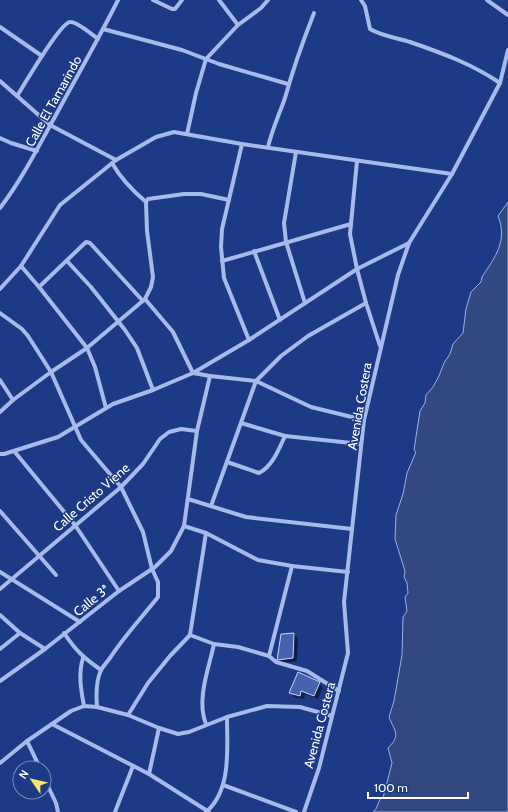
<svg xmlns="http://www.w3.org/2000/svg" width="508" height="812" viewBox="0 0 508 812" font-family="Cabin,sans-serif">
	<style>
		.water { fill: #334881; stroke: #99b2ed }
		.shadow { fill: #0007 }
		.building { fill: #4663af; stroke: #cbd8f8 }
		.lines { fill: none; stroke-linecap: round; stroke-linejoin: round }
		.street { stroke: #a6baeb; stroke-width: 4 }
		.labels { text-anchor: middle; stroke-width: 3; stroke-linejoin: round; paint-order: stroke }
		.street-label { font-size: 13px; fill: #fff; stroke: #1d3a86 }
	</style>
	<rect width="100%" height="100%" fill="#1d3a86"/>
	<path class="water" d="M508,202V812H373L376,809L380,799L383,798L392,763L388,748C401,735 395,732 389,717L394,701L402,655L403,617L407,611L405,597L408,593L407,583L404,577L405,571L395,539L396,515L403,494L407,473L416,452L414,450L420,411L425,403L426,395L433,387L439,376L444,363L450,354L453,344L463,333L466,309L471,292L481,282L482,277C495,257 508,241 498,216Z"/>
	<g class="shadow">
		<path d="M294,634L298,638L297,661L282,663L278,659Z"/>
		<path d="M319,683L323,687L318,699L305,694L304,699L294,697L291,693Z"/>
	</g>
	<g class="building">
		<path d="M294,633L293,658L277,660L281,634Z"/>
		<path d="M298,672L320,682L314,696L301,691L300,696L289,693Z"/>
	</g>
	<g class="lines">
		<g class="street">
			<path d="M153,0L172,9H175L182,0"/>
			<path d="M219,0L238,25"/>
			<path d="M361,0L365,6L370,29C382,36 397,38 410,42C442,53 472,64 500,83"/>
			<path d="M487,0L508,15"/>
			<path d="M0,27L42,56"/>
			<path d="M103,29L182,50L219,64L288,84"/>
			<path d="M0,81L50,125L116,160"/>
			<path d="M17,96C24,85 60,23 70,22C76,21 93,35 98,39"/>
			<path d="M187,134L196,93L206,59L238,25L261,8L268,0"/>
			<path d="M0,138L11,143L37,151"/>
			<path d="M242,144L222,229L221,247L224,278L249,340"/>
			<path d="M268,147C272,130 279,115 285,98C293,69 303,41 314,13"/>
			<path d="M296,152L284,223L286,242L305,303"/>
			<path d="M357,161L350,234L357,269L366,303L380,346"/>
			<path d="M112,163C121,179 133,191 146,202"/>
			<path d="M0,208C20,182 35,153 51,124C73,83 97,42 118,0"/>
			<path d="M254,251L280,320"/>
			<path d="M67,261L91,287L125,330L137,348L153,390"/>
			<path d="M222,261L351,224"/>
			<path d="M21,266L39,287L87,348L95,367L106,408"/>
			<path d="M39,287L86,242L90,243L143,301"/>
			<path d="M0,289L21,266L60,205L116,160L156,137L174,132L242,144L452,174"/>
			<path d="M145,299L173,332L193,373L210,376L256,381L311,407L364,420"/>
			<path d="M0,313L22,329L28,336L51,372L81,440L121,487L143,532L152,569L158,582V597C143,616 126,634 112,655C109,660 104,665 101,670C96,681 96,695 97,707"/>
			<path d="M0,380L13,400"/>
			<path d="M0,412L13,400L51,372L87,348L145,299L151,287L153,277L147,231L146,202L148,199L184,194H201L229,200"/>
			<path d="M241,423L285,436L361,444"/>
			<path d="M14,451L75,525L119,591"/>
			<path d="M0,454H4L58,437L113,404L153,390L193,373L249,340L357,269L409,243"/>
			<path d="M227,462L259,473C272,467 279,449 285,436"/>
			<path d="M188,499L246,517L352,529"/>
			<path d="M211,506L256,381L281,356L308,336L366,303"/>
			<path d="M0,511L56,575"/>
			<path d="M184,526L206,533L258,560L292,566L348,572"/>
			<path d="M0,572L80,622"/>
			<path d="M0,589L121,487L143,464L160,439L169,432L181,429L197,431"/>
			<path d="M0,615L20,633L45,649"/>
			<path d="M64,633C76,651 84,658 101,670"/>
			<path d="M190,635L214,644L238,647L269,656L276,662L307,671L339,691"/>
			<path d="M0,649L20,633"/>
			<path d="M269,656L292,566"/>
			<path d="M83,658C78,674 81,690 84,706"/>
			<path d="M0,681L45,649L119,591L155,567L171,551L184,526L197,431L210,376"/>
			<path d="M128,715L148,683L170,656L190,635L206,533"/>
			<path d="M52,724L149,774L209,812"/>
			<path d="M206,724C196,700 209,668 214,644"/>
			<path d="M27,741L40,768"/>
			<path d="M0,763L27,741L71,711L84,706L97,707L128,715L159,728L178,734L189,732L227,717L267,706L300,707L332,716"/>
			<path d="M149,774L159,728"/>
			<path d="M44,778L56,803L58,812"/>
			<path d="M223,785L296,812"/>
			<path d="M115,812L133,766"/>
			<path d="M206,812C232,790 227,747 227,717"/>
			<path d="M304,812L319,768L348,653L344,602L364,420L398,275L409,243L452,174L500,83L508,50"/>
		</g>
	</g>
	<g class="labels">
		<g class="street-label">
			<text transform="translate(53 101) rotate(-61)" y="5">Calle El Tamarindo</text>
			<text transform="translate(359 406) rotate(-80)" y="5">Avenida Costera</text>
			<text transform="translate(91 497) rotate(-41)" y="5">Calle Cristo Viene</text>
			<text transform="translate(91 600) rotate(-39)" y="5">Calle 3ª</text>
			<text transform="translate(319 725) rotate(-75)" y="5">Avenida Costera</text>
		</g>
	</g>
	<g transform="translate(32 780) rotate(304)"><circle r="19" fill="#1d3a86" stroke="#7789b6"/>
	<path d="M0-3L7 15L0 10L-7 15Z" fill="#fae764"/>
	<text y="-6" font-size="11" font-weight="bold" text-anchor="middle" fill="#ffffff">N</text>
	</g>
	<path d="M368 792v6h100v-6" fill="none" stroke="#ffffff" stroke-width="2"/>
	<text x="374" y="792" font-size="12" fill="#ffffff" stroke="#1d3a86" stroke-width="3" paint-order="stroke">100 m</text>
</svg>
